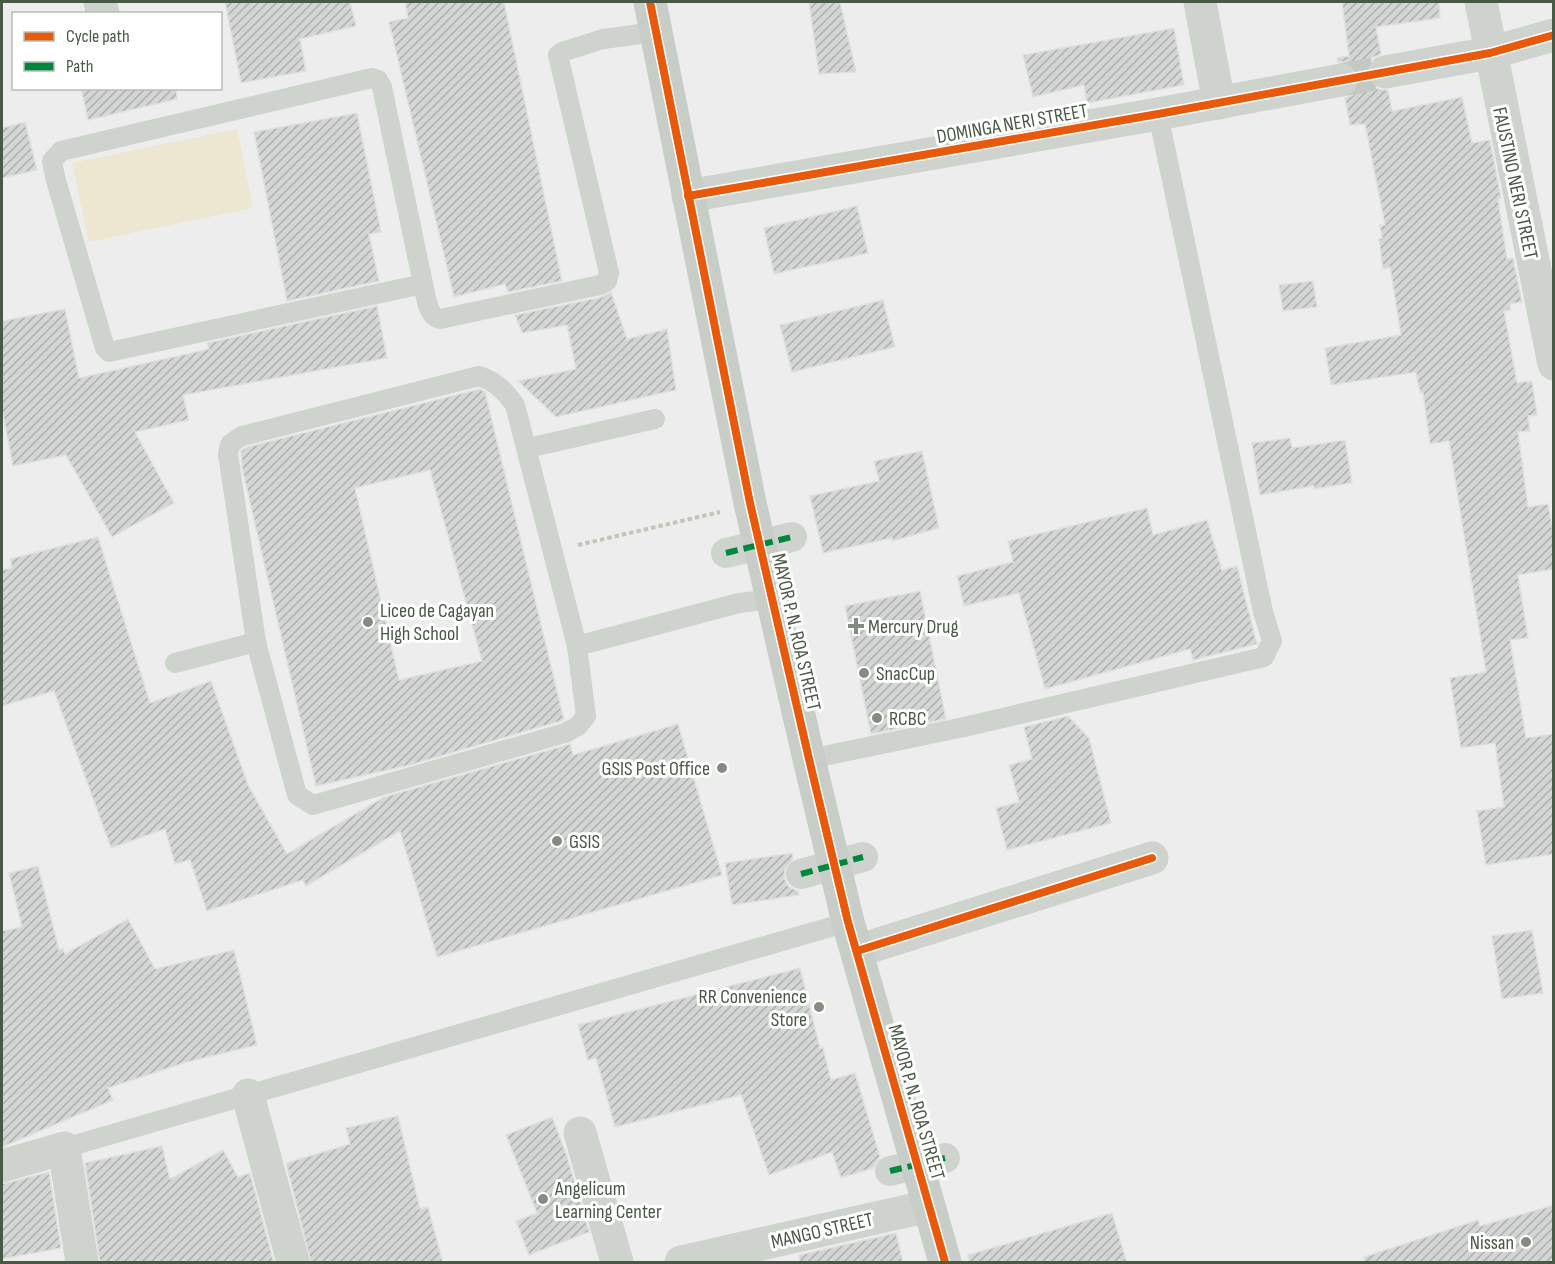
<svg xmlns="http://www.w3.org/2000/svg" width="1555" height="1264" viewBox="0 0 1555 1264" font-family="'Sofia Sans Condensed',sans-serif">
	<style>
		.pitch { fill: #ede6d1 }
		.building { fill: url(#building-hatch); stroke: #dfe0df; stroke-width: 1.5; fill-rule: evenodd }
		.lines { fill: none; stroke-linecap: round; stroke-linejoin: round }
		.minor-tunnel { stroke: #c4c8c4; stroke-width: 33; stroke-dasharray: 33 16; stroke-linecap: butt }
		.path { stroke: #c4c5b9; stroke-width: 4; stroke-dasharray: 4.5 3; stroke-linecap: butt }
		.service { stroke: #ced3ce; stroke-width: 20 }
		.pedestrian { stroke: #ced3ce; stroke-width: 30 }
		.minor { stroke: #ced3ce; stroke-width: 33 }
		.primary { stroke: #c8cec7; stroke-width: 33 }
		.quiet { stroke: #00873e; stroke-width: 6; stroke-dasharray: 12 6; stroke-linecap: butt }
		.cycleway-casing { stroke: #fff; stroke-width: 11 }
		.cycleway { stroke: #e8590c; stroke-width: 8 }
		.poi-dot { fill: #828d80; stroke: #fff; stroke-width: 2 }
		.labels { text-anchor: middle; stroke-width: 6; stroke-linejoin: round; paint-order: stroke }
		.street-label { font-size: 20px; fill: #485945; stroke: #fff }
		.poi-label { font-size: 20px; fill: #485945; stroke: #fff; text-anchor: start }
	</style>
	<defs>
		<pattern id="building-hatch" width="6" height="6" patternUnits="userSpaceOnUse" patternTransform="scale(1.5)"><rect width="6" height="6" fill="#d3d6d4"/><path d="M-1 1l2-2M0 6l6-6M5 7l2-2" fill="none" stroke="#adb1ae"/></pattern>
	</defs>
	<rect width="100%" height="100%" fill="#ededee"/>
	<path class="pitch" d="M237,129L253,208L89,242L72,163Z"/>
	<g class="building">
		<path d="M225,2H350L356,26L300,39L306,71L241,83Z"/>
		<path d="M405,2H504L562,281L508,292L505,284L454,297L389,22L408,18Z"/>
		<path d="M809,2H840L856,72L819,74Z"/>
		<path d="M1342,2H1439L1440,18L1376,27L1381,54L1372,58L1368,65L1367,76L1370,84L1378,89L1388,90L1392,111L1462,97L1472,143L1490,140L1501,198L1498,199L1507,259L1513,258L1522,302L1510,304V310L1504,311L1517,383L1532,381L1537,415L1528,416L1530,431L1518,432L1528,507L1548,504L1554,537V569L1518,575L1528,638L1510,640L1526,738L1554,734V854L1486,865L1477,811L1504,807L1495,743L1461,748L1450,678L1486,672L1449,441L1430,444L1423,393H1420L1416,372L1331,385L1325,348L1401,335L1390,267L1383,269L1379,239L1382,238L1380,225H1385L1365,124L1350,125L1345,98L1353,95L1358,87L1359,76L1355,67L1347,62H1338L1337,58L1349,56Z"/>
		<path d="M1174,28L1184,85L1087,103L1084,85L1033,97L1023,55Z"/>
		<path d="M81,88H176L177,99L88,120Z"/>
		<path d="M357,113L381,232L369,234L379,281L287,301L254,132Z"/>
		<path d="M25,122L37,170L2,178V128Z"/>
		<path d="M857,206L868,253L774,274L764,228Z"/>
		<path d="M1313,281L1317,307L1283,311L1279,285Z"/>
		<path d="M611,292L627,339L667,329L676,390L556,417L518,381L576,369L567,325L522,333L515,315L602,297Z"/>
		<path d="M883,300L895,347L792,372L780,325Z"/>
		<path d="M377,306L387,358L183,395L189,420L135,432L174,503L112,537L66,455L13,466L2,409V321L65,309L79,378L209,349L207,343Z"/>
		<path d="M480,389L485,392L564,720L410,765L316,786L242,468L241,451L247,447ZM430,470L482,661L399,680L355,488Z"/>
		<path d="M1290,438L1292,448L1345,440L1352,483L1314,489V486L1260,495L1252,443Z"/>
		<path d="M922,451L939,528L892,541V538L823,553L810,496L879,481L874,461Z"/>
		<path d="M1147,508L1153,535L1207,520L1222,570L1237,566L1257,644L1193,660L1190,649L1045,689L1019,593L964,606L957,576L1013,562L1008,541Z"/>
		<path d="M98,537L150,703L211,681L248,785L287,854L384,797L570,744L573,755L678,724L722,875L437,957L400,831L306,886L303,880L207,911L190,860L175,864L165,829L111,848L54,691L2,706V570L12,568L10,559Z"/>
		<path d="M920,591L946,719L871,734L845,606Z"/>
		<path d="M1068,716L1089,738L1111,823L1007,850L996,808L1019,802L1009,765L1032,759L1024,727Z"/>
		<path d="M792,853L793,859L785,869L784,878L789,887L798,891L799,895L732,905L725,863Z"/>
		<path d="M38,866L59,950L63,948L65,954L128,919L155,969L234,950L257,1045L187,1062L108,1088L113,1100L2,1147V931L22,927L9,873Z"/>
		<path d="M1532,930L1543,993L1502,999L1492,936Z"/>
		<path d="M800,968L820,1048L823,1047L831,1080L855,1073L880,1157L873,1168L841,1178L832,1152L769,1175L741,1095L615,1127L596,1058L588,1060L578,1025Z"/>
		<path d="M398,1116L420,1209L428,1207L443,1263H311L286,1163L350,1144L346,1128Z"/>
		<path d="M552,1117L567,1156L589,1232L529,1255L516,1221L537,1213L506,1135Z"/>
		<path d="M162,1146L170,1179L223,1150L238,1177L250,1173L274,1263H100L85,1163Z"/>
		<path d="M49,1172L61,1248L2,1259V1184Z"/>
		<path d="M1554,1205V1263H1365L1364,1257L1478,1220L1480,1226Z"/>
		<path d="M1112,1213L1127,1263H969L968,1255Z"/>
		<path d="M896,1233L903,1263H800L799,1255Z"/>
	</g>
	<g class="lines">
		<path class="minor-tunnel" d="M1341,80L1385,72"/>
		<path class="path" d="M578,545L720,512"/>
		<g class="service">
			<path d="M372,78L378,80L382,87L423,284L109,352L105,348L55,177L52,161L61,151Z"/>
			<path d="M423,284C426,295 427,317 440,319L600,285L607,281L609,273L558,55L562,52L603,39L655,32"/>
			<path d="M528,448L655,419"/>
			<path d="M256,642L228,454L230,444L242,436L479,376C495,381 505,391 515,405L577,646"/>
			<path d="M175,663L256,642L297,795L313,805L565,733L578,726L586,716L577,646L739,603L773,599"/>
			<path d="M809,759L964,727L1264,657L1272,641L1263,612L1158,114"/>
			<path d="M64,1148L848,922"/>
		</g>
		<g class="pedestrian">
			<path d="M726,553L792,537"/>
			<path d="M801,874L863,857"/>
			<path d="M890,1171L945,1158"/>
		</g>
		<g class="minor">
			<path d="M100,2L103,14"/>
			<path d="M1200,2L1219,103"/>
			<path d="M1481,2L1554,364"/>
			<path d="M1385,72L1490,53L1554,35"/>
			<path d="M688,196L1158,114L1341,80"/>
			<path d="M857,951L1152,858"/>
			<path d="M248,1095L293,1262"/>
			<path d="M580,1133L617,1262"/>
			<path d="M2,1166L64,1148L82,1262"/>
			<path d="M681,1262L929,1206"/>
		</g>
		<path class="primary" d="M650,2L750,503L809,759L848,922L945,1262"/>
		<g class="quiet">
			<path d="M726,553L792,537"/>
			<path d="M801,874L863,857"/>
			<path d="M890,1171L945,1158"/>
		</g>
		<defs>
			<g id="cycleway">
				<path d="M650,2L750,503L809,759L848,922L945,1262"/>
				<path d="M688,196L1158,114L1490,53L1554,35"/>
				<path d="M857,951L1152,858"/>
			</g>
		</defs>
		<use href="#cycleway" class="cycleway-casing"/>
		<use href="#cycleway" class="cycleway"/>
	</g>
	<g class="poi-dot">
		<circle cx="368" cy="622" r="6"/>
		<path d="M853 617h6v6h6v6h-6v6h-6v-6h-6v-6h6z"/>
		<circle cx="864" cy="673" r="6"/>
		<circle cx="877" cy="718" r="6"/>
		<circle cx="722" cy="768" r="6"/>
		<circle cx="557" cy="841" r="6"/>
		<circle cx="819" cy="1007" r="6"/>
		<circle cx="543" cy="1199" r="6"/>
		<circle cx="1526" cy="1242" r="6"/>
	</g>
	<g class="labels">
		<g class="street-label">
			<text transform="translate(1012 123) rotate(-10)" y="7">DOMINGA NERI STREET</text>
			<text transform="translate(1516 183) rotate(78)" y="7">FAUSTINO NERI STREET</text>
			<text transform="translate(797 632) rotate(77)" y="7">MAYOR P. N. ROA STREET</text>
			<text transform="translate(917 1102) rotate(74)" y="7">MAYOR P. N. ROA STREET</text>
			<text transform="translate(822 1230) rotate(-13)" y="7">MANGO STREET</text>
		</g>
		<g class="poi-label">
			<text x="380" y="617">Liceo de Cagayan<tspan x="380" dy="23">High School</tspan></text>
			<text x="868" y="633">Mercury Drug</text>
			<text x="876" y="680">SnacCup</text>
			<text x="889" y="725">RCBC</text>
			<text x="710" y="775" text-anchor="end">GSIS Post Office</text>
			<text x="569" y="848">GSIS</text>
			<text x="807" y="1003" text-anchor="end">RR Convenience<tspan x="807" dy="23">Store</tspan></text>
			<text x="555" y="1195">Angelicum<tspan x="555" dy="23">Learning Center</tspan></text>
			<text x="1514" y="1249" text-anchor="end">Nissan</text>
		</g>
	</g>
	<rect width="1555" height="1264" fill="none" stroke="#485945" stroke-width="6"/>
	<rect x="12" y="12" width="210" height="78" fill="#ffffff" stroke="#b6bdb5" stroke-width="1.5"/>
	<rect x="24" y="32" width="30" height="9" fill="#e8590c" stroke="#b6bdb5" stroke-width="1.5"/>
	<text x="66" y="42" font-size="18" fill="#485945">Cycle path</text>
	<rect x="24" y="62" width="30" height="9" fill="#00873e" stroke="#b6bdb5" stroke-width="1.5"/>
	<text x="66" y="72" font-size="18" fill="#485945">Path</text>
</svg>
